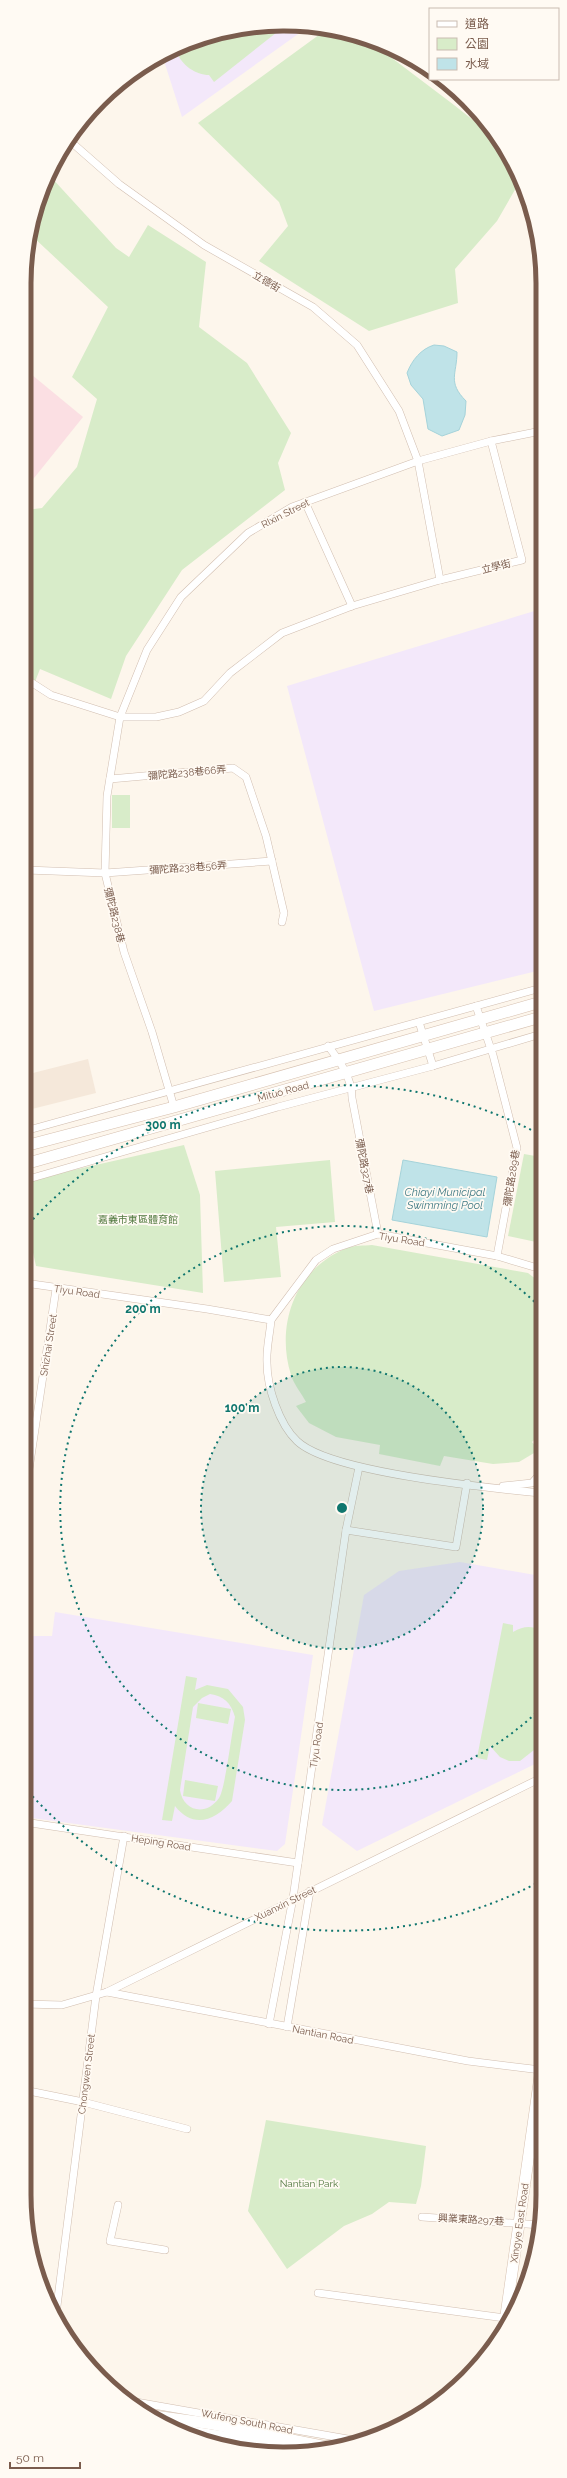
<svg xmlns="http://www.w3.org/2000/svg" width="567" height="2478" viewBox="0 0 567 2478" font-family="Raleway,'Noto Sans TC',sans-serif">
	<style>
		.residential { fill: #f5e8da }
		.education { fill: #f3e8fa }
		.medical { fill: #fbdfe3 }
		.green { fill: #d8ecc9; fill-rule: evenodd }
		.water { fill: #bfe3e8; stroke: #a5d3da }
		.lines { fill: none; stroke-linecap: round; stroke-linejoin: round }
		.street-casing { stroke: #d1beb0; stroke-width: 8 }
		.secondary-casing { stroke: #d6c0b0; stroke-width: 12 }
		.street { stroke: #fff; stroke-width: 7 }
		.secondary { stroke: #fff; stroke-width: 11 }
		.ring { fill: none; stroke: #0f766e; stroke-width: 2; stroke-dasharray: 2 4 }
		.labels { text-anchor: middle; stroke-width: 3.5; stroke-linejoin: round; paint-order: stroke }
		.street-label { font-size: 10px; fill: #7a5c4d; stroke: #fffaf3 }
		.park-label { font-size: 10px; fill: #537a41; stroke: #fffaf3 }
		.water-label { font-size: 11px; font-style: italic; fill: #437c86; stroke: #fffaf3 }
		.rim { fill: none; stroke: #7a5c4d; stroke-width: 5 }
		.centre { fill: #0f766e; stroke: #fffaf3; stroke-width: 2 }
		.ring-label { font-size: 12px; text-anchor: middle; font-weight: bold; fill: #0f766e; stroke: #fffaf3; stroke-width: 3.5; stroke-linejoin: round; paint-order: stroke }
	</style>
	<rect width="100%" height="100%" fill="#fdf6ec"/>
	<path class="residential" d="M88,1059L96,1093L28,1110L25,1098V1075Z"/>
	<g class="education">
		<path d="M308,27L182,117L165,64L167,57L217,33Z"/>
		<path d="M541,609V970L374,1011L287,686Z"/>
		<path d="M460,1562L541,1576V1761L357,1851L322,1825L364,1595L399,1571Z"/>
		<path d="M55,1612L313,1655L285,1844L277,1851L24,1817L25,1636H52Z"/>
	</g>
	<path class="medical" d="M26,370L83,417L26,488Z"/>
	<g class="green">
		<path d="M281,29L214,82L209,75C196,75 181,65 177,52L217,33Z"/>
		<path d="M327,29L372,43L454,105L493,136L516,169L520,181L497,221L455,269L458,303L369,331L259,261L288,226L279,202L198,123Z"/>
		<path d="M51,177L116,248L129,257L148,225L206,262L199,327L247,363L291,433L278,463L285,490L182,570L126,656L111,699L40,669L26,705V510L42,508L77,467L97,399L72,377L108,307L31,235Z"/>
		<rect x="112" y="795" width="18" height="33"/>
		<path d="M184,1145L200,1195L203,1293L36,1266L27,1226L25,1181Z"/>
		<path d="M524,1154L541,1157V1243L508,1236Z"/>
		<path d="M330,1160L335,1222L276,1227L281,1277L224,1282L215,1171Z"/>
		<path d="M372,1245L528,1273L541,1283V1433L532,1442L539,1450L519,1462L493,1464L444,1456L440,1466L379,1454L380,1445L336,1437L309,1423L296,1406L306,1402C302,1394 294,1385 291,1375C275,1324 296,1268 347,1248C354,1245 364,1246 372,1245Z"/>
		<path d="M503,1623L513,1625V1632C523,1627 529,1625 541,1630V1730L534,1750L520,1761H509L500,1757L490,1746L487,1760L477,1758Z"/>
		<path d="M186,1676L197,1678L195,1690L207,1685L228,1689L243,1707L245,1720L232,1801C215,1821 193,1829 175,1806L172,1821L162,1820ZM210,1694C224,1696 231,1703 235,1717C232,1731 225,1790 219,1798C206,1817 183,1811 180,1790L193,1707L202,1698Z"/>
		<path d="M198,1703L231,1709L228,1724L196,1718Z"/>
		<path d="M185,1780L218,1786L215,1801L183,1796Z"/>
		<path d="M266,2120L426,2146L421,2186L416,2204L389,2202L372,2214L344,2226L287,2269L248,2211Z"/>
	</g>
	<g class="water">
		<path d="M434,345L444,346L457,352C457,374 447,382 466,401L465,415L459,430L442,436L428,429L423,399L411,385L407,373C412,360 421,349 434,345Z"/>
		<path d="M403,1160L497,1177L487,1237L392,1220Z"/>
	</g>
	<g class="lines">
		<defs>
			<g id="street">
				<path d="M70,141L119,184L204,245L313,307L357,345L399,411L418,461L440,580"/>
				<path d="M305,502L352,606"/>
				<path d="M26,679L51,695L120,717H156L179,712L204,701L230,673L282,633L352,606L440,580L522,560L491,441"/>
				<path d="M110,779L233,768L246,777L266,836L284,913L282,922"/>
				<path d="M26,870L105,873L272,861"/>
				<path d="M476,1006L493,1055L517,1148L497,1256"/>
				<path d="M419,1022L433,1066"/>
				<path d="M328,1046C340,1061 352,1078 352,1098L378,1234"/>
				<path d="M174,1107L152,1032L124,952L105,873L107,796L120,717L147,650L181,597L248,533L292,507L418,461L491,441L541,431"/>
				<path d="M25,1131L541,988"/>
				<path d="M25,1180L278,1107L433,1066L541,1034"/>
				<path d="M25,1268L28,1284"/>
				<path d="M25,1283L207,1309L271,1320C270,1334 266,1349 267,1363C267,1387 279,1424 297,1441C330,1473 490,1488 541,1493"/>
				<path d="M271,1320L316,1260L333,1249L378,1234L497,1256L541,1269"/>
				<path d="M503,1486L532,1483L541,1473"/>
				<path d="M25,1496L56,1289"/>
				<path d="M346,1530L456,1547L467,1483"/>
				<path d="M24,1822L298,1863"/>
				<path d="M107,1992L468,2061L541,2070"/>
				<path d="M24,2004L62,2005L107,1992L541,1778"/>
				<path d="M269,2024L293,1898L346,1530L359,1467"/>
				<path d="M287,2027L310,1891"/>
				<path d="M24,2090L83,2102L187,2129"/>
				<path d="M118,2205L110,2241L165,2250"/>
				<path d="M422,2217L541,2225"/>
				<path d="M318,2293L505,2318"/>
				<path d="M509,2293L519,2294"/>
				<path d="M56,2314L96,1996L124,1836"/>
				<path d="M136,2402L359,2441"/>
			</g>
			<g id="secondary">
				<path d="M25,1146L174,1107L541,1002"/>
				<path d="M25,1164L541,1017"/>
				<path d="M504,2329L541,2069"/>
				<path d="M154,2416L213,2424L327,2447"/>
				<path d="M178,2430L290,2447"/>
			</g>
		</defs>
		<use href="#street" class="street-casing"/>
		<use href="#secondary" class="secondary-casing"/>
		<use href="#street" class="street"/>
		<use href="#secondary" class="secondary"/>
	</g>
	<circle cx="342" cy="1508" r="141" fill="#0f766e" fill-opacity=".12"/>
	<g class="ring">
		<circle cx="342" cy="1508" r="141"/>
		<path d="M540 1709A282 282 0 1 1 540 1307"/>
		<path d="M541 1881A423 423 0 0 1 25 1788M25 1228A423 423 0 0 1 541 1135"/>
	</g>
	<g class="labels">
		<g class="street-label">
			<text transform="translate(267 281) rotate(30)" y="4">立德街</text>
			<text transform="translate(285 513) rotate(-27)" y="4">RIxin Street</text>
			<text transform="translate(496 566) rotate(-14)" y="4">立學街</text>
			<text transform="translate(187 772) rotate(-5)" y="4">彌陀路238巷66弄</text>
			<text transform="translate(188 867) rotate(-4)" y="4">彌陀路238巷56弄</text>
			<text transform="translate(115 915) rotate(76)" y="4">彌陀路238巷</text>
			<text transform="translate(283 1091) rotate(-15)" y="4">Mituo Road</text>
			<text transform="translate(365 1166) rotate(79)" y="4">彌陀路327巷</text>
			<text transform="translate(511 1178) rotate(-81)" y="4">彌陀路289巷</text>
			<text transform="translate(402 1239) rotate(9)" y="4">Tiyu Road</text>
			<text transform="translate(77 1291) rotate(8)" y="4">Tiyu Road</text>
			<text transform="translate(48 1345) rotate(-81)" y="4">Shizhai Street</text>
			<text transform="translate(316 1745) rotate(-82)" y="4">Tiyu Road</text>
			<text transform="translate(161 1842) rotate(9)" y="4">Heping Road</text>
			<text transform="translate(285 1903) rotate(-26)" y="4">Xuanxin Street</text>
			<text transform="translate(323 2034) rotate(11)" y="4">Nantian Road</text>
			<text transform="translate(86 2074) rotate(-83)" y="4">Chongwen Street</text>
			<text transform="translate(471 2219) rotate(3)" y="4">興業東路297巷</text>
			<text transform="translate(519 2223) rotate(-82)" y="4">Xingye East Road</text>
			<text transform="translate(247 2421) rotate(11)" y="4">Wufeng South Road</text>
		</g>
		<g class="park-label">
			<text x="138" y="1223">嘉義市東區體育館</text>
			<text x="309" y="2187">Nantian Park</text>
		</g>
		<g class="water-label">
			<text x="445" y="1196">Chiayi Municipal<tspan x="445" dy="13">Swimming Pool</tspan></text>
		</g>
	</g>
	<path d="M0 0H567V2478H0ZM283 31H284A252 252 0 0 1 536 283V2195A252 252 0 0 1 284 2447H283A252 252 0 0 1 31 2195V283A252 252 0 0 1 283 31Z" fill="#fffaf3" fill-rule="evenodd"/>
	<path class="rim" d="M283 31H284A252 252 0 0 1 536 283V2195A252 252 0 0 1 284 2447H283A252 252 0 0 1 31 2195V283A252 252 0 0 1 283 31Z"/>
	<circle cx="342" cy="1508" r="6" class="centre"/>
	<g class="ring-label">
		<text x="163" y="1129">300 m</text>
		<text x="143" y="1313">200 m</text>
		<text x="242" y="1412">100 m</text>
	</g>
	<rect x="429" y="8" width="130" height="72" fill="#fffaf3" stroke="#cabbb1"/>
	<rect x="437" y="21" width="20" height="6" fill="#ffffff" stroke="#cabbb1"/>
	<text x="465" y="28" font-size="12" fill="#7a5c4d">道路</text>
	<rect x="437" y="38" width="20" height="12" fill="#d8ecc9" stroke="#cabbb1"/>
	<text x="465" y="48" font-size="12" fill="#7a5c4d">公園</text>
	<rect x="437" y="58" width="20" height="12" fill="#bfe3e8" stroke="#cabbb1"/>
	<text x="465" y="68" font-size="12" fill="#7a5c4d">水域</text>
	<path d="M10 2462v6h70v-6" fill="none" stroke="#7a5c4d" stroke-width="2"/>
	<text x="16" y="2462" font-size="12" fill="#7a5c4d" stroke="#fffaf3" stroke-width="3" paint-order="stroke">50 m</text>
</svg>
